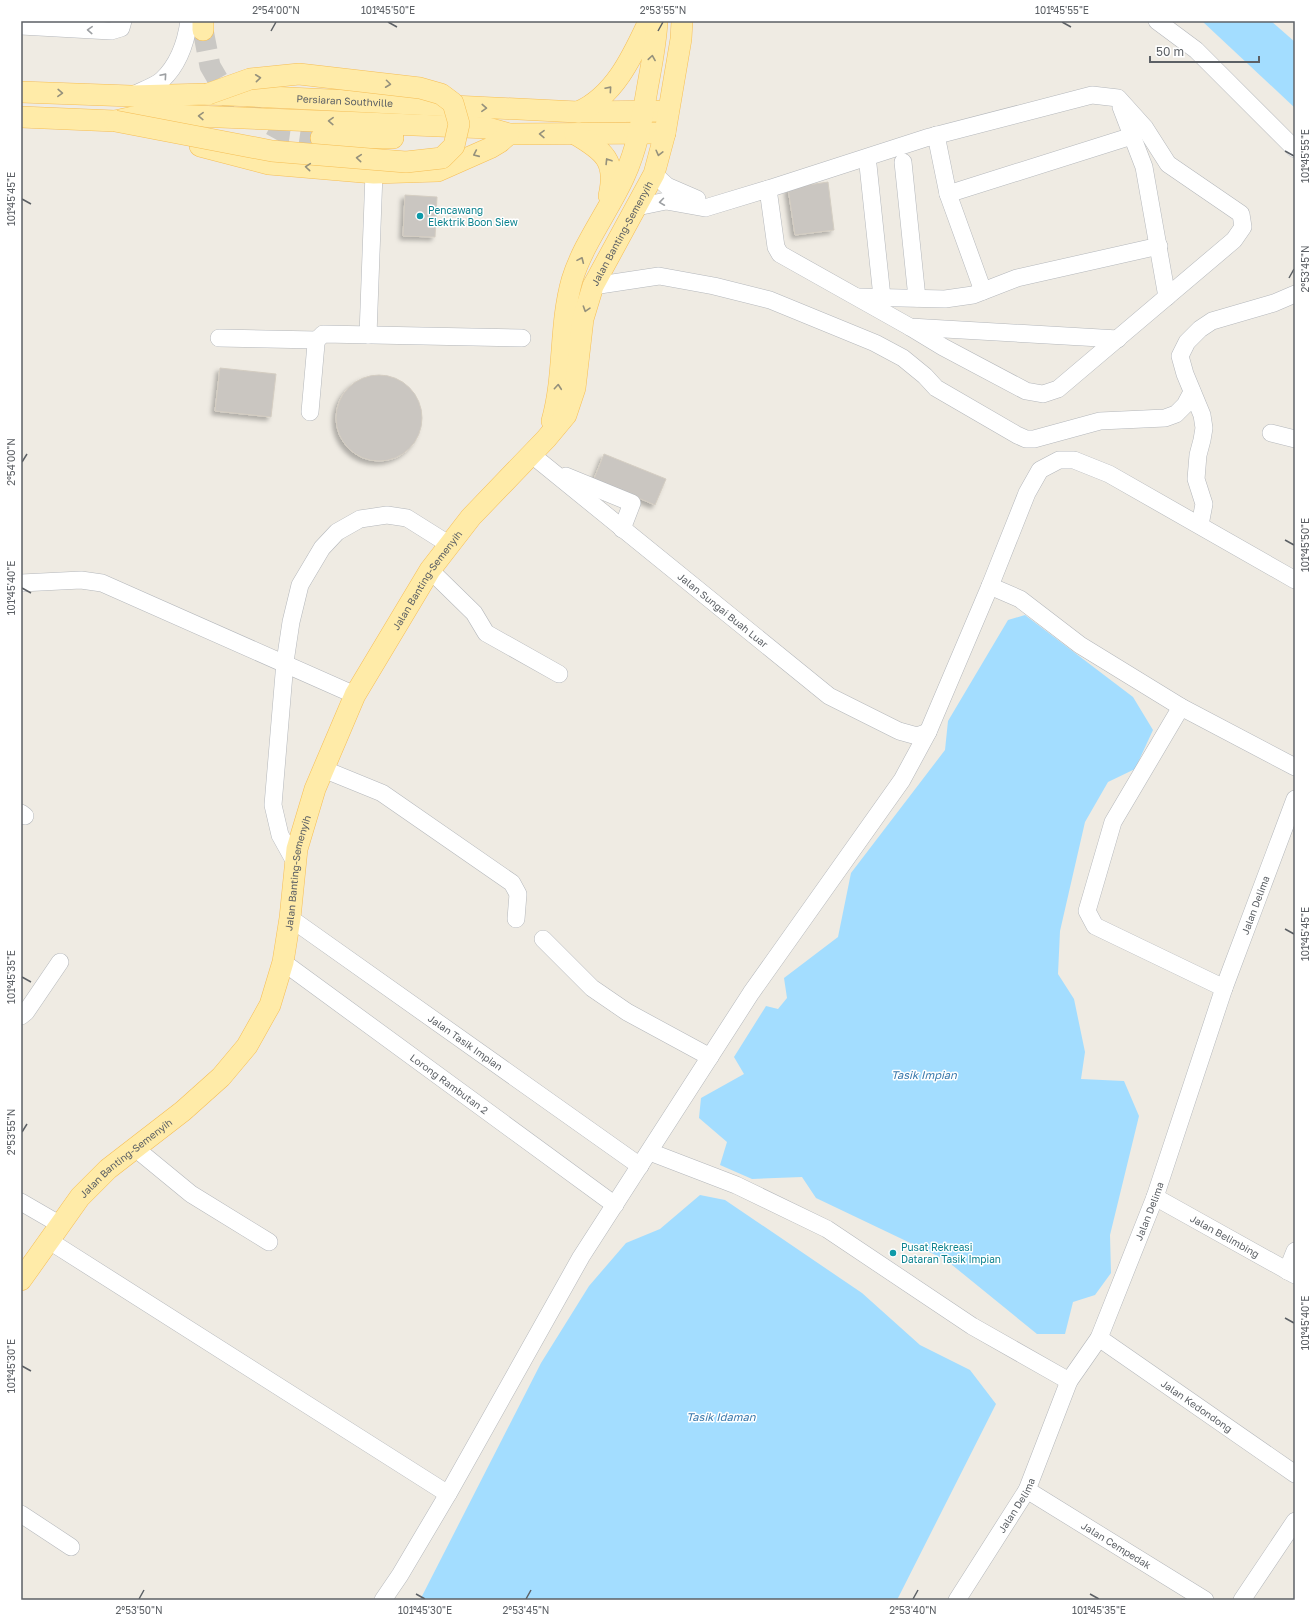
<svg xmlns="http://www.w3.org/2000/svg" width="1316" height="1621" viewBox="0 0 1316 1621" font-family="'Golos Text',sans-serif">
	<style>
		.water { fill: #a3ddff }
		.building { fill: #cac6c1; stroke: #d4cdc2; filter: url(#shadow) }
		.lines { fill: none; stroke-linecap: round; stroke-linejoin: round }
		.major-tunnel { stroke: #cac8c4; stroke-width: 21; stroke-dasharray: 21 10; stroke-linecap: butt }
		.minor-casing { stroke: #b4b7bb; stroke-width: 18 }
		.major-casing { stroke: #f6be55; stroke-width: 22 }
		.minor { stroke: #fff; stroke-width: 17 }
		.major { stroke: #ffeba8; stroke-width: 21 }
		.major-bridge-casing { stroke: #f6be55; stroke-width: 22; stroke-linecap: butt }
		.major-bridge { stroke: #ffeba8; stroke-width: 21 }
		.oneway { stroke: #9da0a3 }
		.oneway2 { stroke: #95917c }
		.ticks { fill: none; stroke: #5c6065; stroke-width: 1.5 }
		.culture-dot { fill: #0f9aa8; stroke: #fff; stroke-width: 1.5 }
		.labels { text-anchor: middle; stroke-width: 3; stroke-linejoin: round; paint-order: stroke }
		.street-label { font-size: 10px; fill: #5c6065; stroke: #fff }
		.culture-label { font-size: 10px; fill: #0d838f; stroke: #fff; text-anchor: start }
		.water-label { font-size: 11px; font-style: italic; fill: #3a79ac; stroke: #fff }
		.neatline { fill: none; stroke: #5c6065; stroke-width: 1.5 }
		.ticks-label { font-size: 10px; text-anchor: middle; fill: #5c6065 }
	</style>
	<defs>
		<filter id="shadow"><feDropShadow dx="-3.5" dy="3.5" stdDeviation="2" flood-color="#0004"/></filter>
	</defs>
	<rect width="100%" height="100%" fill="#efebe3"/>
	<g class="water">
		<path d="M1202,21H1271L1295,42V108Z"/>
		<path d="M1025,615L1133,697L1153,730L1135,769L1108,782L1085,822L1060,931L1058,974L1074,999L1085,1052L1081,1079L1124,1081L1139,1116L1110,1235L1111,1273L1095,1295L1073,1302L1065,1334H1037L946,1260L816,1198L802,1177L752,1179L720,1165L727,1142L699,1118L701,1098L744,1074L734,1057L766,1006L778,1009L787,998L784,978L838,937L851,873L945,750L948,721L1008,620Z"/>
		<path d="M700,1195L725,1200L862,1293L920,1345L970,1370L996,1404L897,1600H420L541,1363L589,1286L626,1243L660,1229Z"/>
	</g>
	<g class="building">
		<path d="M828,182L834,230L795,235L788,188Z"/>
		<path d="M405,195L437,197L435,237L403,236Z"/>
		<path d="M220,368L276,374L271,417L215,411Z"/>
		<circle cx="379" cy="418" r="43"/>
		<path d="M604,454L666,479L655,505L594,479Z"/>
	</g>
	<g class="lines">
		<path class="major-tunnel" d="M203,30L210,66L228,97L253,115L286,133L321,138"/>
		<defs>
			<g id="minor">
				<path d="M1157,21L1196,50L1295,149"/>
				<path d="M21,26L111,31L121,28L123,21"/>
				<path d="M131,96C140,91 154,87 162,80C178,65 186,42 189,21"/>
				<path d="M1121,107L1144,167L1167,297"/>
				<path d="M936,135L948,194L983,291"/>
				<path d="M903,162L917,298"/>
				<path d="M868,165L882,297"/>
				<path d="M654,174L667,186L697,199"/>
				<path d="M768,189L926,138L1092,95L1118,98L1145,128L1168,164L1241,214L1243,227L1234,240L1058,389L1043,394L1026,391L943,347L910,327"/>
				<path d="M948,194L1132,136"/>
				<path d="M637,207L666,201L705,208L768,189L776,247L780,254L910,327L1118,339"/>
				<path d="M593,286L659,276L714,286L770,300L875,343L903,358L925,376L936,388L1017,435L1026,439H1034L1100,421L1165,418L1176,414L1185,405L1192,392"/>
				<path d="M858,297L945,299L973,295L1017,278L1159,246"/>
				<path d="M368,335L374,173"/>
				<path d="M219,338L317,340"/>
				<path d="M310,412L316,344L317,340L323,334L522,338"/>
				<path d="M1271,433L1295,439"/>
				<path id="s1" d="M532,455L829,696L899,731L917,736L928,732"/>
				<path d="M566,476L632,503L622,529"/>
				<path d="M1200,525L1204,504L1196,479L1198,455L1202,440L1204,428L1202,415L1185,374L1180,356L1187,342L1200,329L1212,321L1274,303L1295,294"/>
				<path d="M430,570L474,613L486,633L559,674"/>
				<path d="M21,583L81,580L102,583L355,695"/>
				<path d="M990,586L1020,599L1080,645L1181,707L1295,767"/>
				<path d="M1181,707L1113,822L1087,911L1095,926L1224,988"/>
				<path d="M323,769L382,793L512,883L518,894L516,919"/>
				<path d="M21,813L25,816"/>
				<path d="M295,862L280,835L273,805L285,662L291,622L300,585L322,548L337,532L360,519L387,515L407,518L450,545"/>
				<path id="s2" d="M290,918L640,1166"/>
				<path d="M543,939L592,988L627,1012L710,1057"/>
				<path id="s3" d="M283,962L615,1205"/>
				<path d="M21,1016L26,1012L60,962"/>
				<path d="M135,1148L191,1194L269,1242"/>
				<path d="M650,1152L736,1185L827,1229L972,1326L1069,1381"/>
				<path id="s4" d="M1155,1197L1295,1275"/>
				<path d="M21,1202L59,1224"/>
				<path d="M48,1240L448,1494"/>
				<path d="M1287,1271L1295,1251"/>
				<path id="s5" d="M1099,1338L1295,1474"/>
				<path id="s6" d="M1027,1490L1205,1600"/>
				<path d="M21,1514L71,1547"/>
				<path d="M383,1600L400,1575L448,1494L581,1257L751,993L902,780L928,732L990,586L1027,493L1040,470L1059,460H1074L1109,474L1295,580"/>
				<path id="s7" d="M957,1600L1027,1490L1069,1381L1099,1338L1155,1197L1224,988L1295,799"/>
				<path d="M1242,1600L1295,1521"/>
			</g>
			<g id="major">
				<path d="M203,30V21"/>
				<path id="s8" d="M21,92L131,96L208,94L578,112L668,111"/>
				<path d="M578,112C615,96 633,55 649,21"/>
				<path d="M21,117L115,121L147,114L488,128L509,134L665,133"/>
				<path d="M575,134C604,151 617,161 609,196"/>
				<path d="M321,138H393"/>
				<path d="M200,146L269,164L374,173L438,171L490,148L500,142L509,134"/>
				<path d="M552,421C565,375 559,326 572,280C583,244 608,212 624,177C637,149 642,120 647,90C651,67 656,44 657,21"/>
				<path id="s9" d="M21,1280L80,1197L108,1169L183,1111L221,1077L247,1046L270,1005L283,962L290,918L297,849L315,789L355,695L430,570L471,517L546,439L566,415L575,388L583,319L593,286L654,174L665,133L681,39L682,21"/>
			</g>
		</defs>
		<use href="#minor" class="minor-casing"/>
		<use href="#major" class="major-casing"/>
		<use href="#minor" class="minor"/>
		<use href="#major" class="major"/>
		<defs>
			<path id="major-bridge" d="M115,121L272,151L406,162L442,158L454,146L459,124L453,103L441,94L420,88L299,74L250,79L208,94"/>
		</defs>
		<use href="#major-bridge" class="major-bridge-casing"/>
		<use href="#major-bridge" class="major-bridge"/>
	</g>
	<defs><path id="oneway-chevron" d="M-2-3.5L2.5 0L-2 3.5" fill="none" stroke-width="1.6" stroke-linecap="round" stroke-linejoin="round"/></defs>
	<g class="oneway">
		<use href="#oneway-chevron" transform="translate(90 30) rotate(-177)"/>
		<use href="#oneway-chevron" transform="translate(164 76) rotate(-49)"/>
		<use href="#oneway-chevron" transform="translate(662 202) rotate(172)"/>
	</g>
	<g class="oneway2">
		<use href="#oneway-chevron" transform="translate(652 58) rotate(-81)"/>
		<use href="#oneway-chevron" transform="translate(258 78) rotate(-6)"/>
		<use href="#oneway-chevron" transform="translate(388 84) rotate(7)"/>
		<use href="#oneway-chevron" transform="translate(609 89) rotate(-49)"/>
		<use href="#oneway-chevron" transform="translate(60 93) rotate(2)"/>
		<use href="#oneway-chevron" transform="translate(484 108) rotate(3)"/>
		<use href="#oneway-chevron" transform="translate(201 116) rotate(-178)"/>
		<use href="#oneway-chevron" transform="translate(331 121) rotate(-178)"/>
		<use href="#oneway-chevron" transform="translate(542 134) rotate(-179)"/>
		<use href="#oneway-chevron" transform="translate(659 153) rotate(104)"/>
		<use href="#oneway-chevron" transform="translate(476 154) rotate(156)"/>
		<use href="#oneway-chevron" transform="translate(359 158) rotate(-175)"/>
		<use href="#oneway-chevron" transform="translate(608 161) rotate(-122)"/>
		<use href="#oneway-chevron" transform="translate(308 167) rotate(-175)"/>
		<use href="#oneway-chevron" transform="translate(581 260) rotate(-66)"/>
		<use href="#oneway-chevron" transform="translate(586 309) rotate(108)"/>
		<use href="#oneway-chevron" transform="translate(558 387) rotate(-85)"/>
	</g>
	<path class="ticks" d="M388,22L397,27M1062,22L1071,27M271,31L276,22M658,31L663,22M1285,151L1294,156M22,199L31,204M1289,278L1294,269M22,462L27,454M1285,540L1294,545M22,588L31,593M1285,929L1294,934M22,977L31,982M22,1132L27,1124M1285,1318L1294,1323M22,1366L31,1371M416,1594L425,1599M1090,1594L1099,1599M139,1599L144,1590M526,1599L531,1590M913,1599L918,1590"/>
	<g class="culture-dot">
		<circle cx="420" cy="216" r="4"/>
		<circle cx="893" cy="1253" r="4"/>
	</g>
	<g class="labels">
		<g class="street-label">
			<text dy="4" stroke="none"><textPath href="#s8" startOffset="324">Persiaran Southville</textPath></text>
			<text dy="4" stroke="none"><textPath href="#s9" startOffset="1243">Jalan Banting-Semenyih</textPath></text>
			<text dy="4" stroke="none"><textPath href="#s9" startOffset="834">Jalan Banting-Semenyih</textPath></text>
			<text dy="4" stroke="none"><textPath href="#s1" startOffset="246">Jalan Sungai Buah Luar</textPath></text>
			<text dy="4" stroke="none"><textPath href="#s9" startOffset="510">Jalan Banting-Semenyih</textPath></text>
			<text dy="4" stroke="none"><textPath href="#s7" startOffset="760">Jalan Delima</textPath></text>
			<text dy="4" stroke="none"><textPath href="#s2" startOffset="215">Jalan Tasik Impian</textPath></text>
			<text dy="4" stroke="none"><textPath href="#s3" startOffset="206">Lorong Rambutan 2</textPath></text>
			<text dy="4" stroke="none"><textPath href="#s9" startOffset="162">Jalan Banting-Semenyih</textPath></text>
			<text dy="4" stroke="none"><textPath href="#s7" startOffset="436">Jalan Delima</textPath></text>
			<text dy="4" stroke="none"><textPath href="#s4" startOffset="80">Jalan Belimbing</textPath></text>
			<text dy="4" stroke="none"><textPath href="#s5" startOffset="119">Jalan Kedondong</textPath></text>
			<text dy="4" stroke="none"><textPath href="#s7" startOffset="112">Jalan Delima</textPath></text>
			<text dy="4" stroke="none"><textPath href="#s6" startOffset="105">Jalan Cempedak</textPath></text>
		</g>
		<g class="culture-label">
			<text x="428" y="214">Pencawang<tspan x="428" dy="12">Elektrik Boon Siew</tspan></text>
			<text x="901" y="1251">Pusat Rekreasi<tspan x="901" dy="12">Dataran Tasik Impian</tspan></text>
		</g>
		<g class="water-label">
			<text x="924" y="1079">Tasik Impian</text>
			<text x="721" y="1421">Tasik Idaman</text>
		</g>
	</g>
	<rect width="1316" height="1621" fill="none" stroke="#ffffff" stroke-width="44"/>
	<path d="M1150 56v6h109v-6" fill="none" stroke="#5c6065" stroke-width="2"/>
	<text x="1156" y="56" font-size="12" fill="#5c6065" stroke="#ffffff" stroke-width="3" paint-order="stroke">50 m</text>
	<rect x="22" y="22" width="1272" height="1577" class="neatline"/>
	<g class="ticks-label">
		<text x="276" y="14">2°54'00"N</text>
		<text x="388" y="14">101°45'50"E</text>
		<text x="663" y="14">2°53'55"N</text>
		<text x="1062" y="14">101°45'55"E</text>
		<text transform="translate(1305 156) rotate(-90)" y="4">101°45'55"E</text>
		<text transform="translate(11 199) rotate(-90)" y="4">101°45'45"E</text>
		<text transform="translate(1305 269) rotate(-90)" y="4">2°53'45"N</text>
		<text transform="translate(11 462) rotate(-90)" y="4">2°54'00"N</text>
		<text transform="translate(1305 545) rotate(-90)" y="4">101°45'50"E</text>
		<text transform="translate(11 588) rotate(-90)" y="4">101°45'40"E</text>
		<text transform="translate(1305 934) rotate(-90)" y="4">101°45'45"E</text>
		<text transform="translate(11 977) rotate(-90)" y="4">101°45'35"E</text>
		<text transform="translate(11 1132) rotate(-90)" y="4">2°53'55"N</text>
		<text transform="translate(1305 1323) rotate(-90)" y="4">101°45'40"E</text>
		<text transform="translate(11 1366) rotate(-90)" y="4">101°45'30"E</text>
		<text x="139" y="1614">2°53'50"N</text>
		<text x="425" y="1614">101°45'30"E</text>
		<text x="526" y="1614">2°53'45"N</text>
		<text x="913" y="1614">2°53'40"N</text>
		<text x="1099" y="1614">101°45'35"E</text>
	</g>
</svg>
